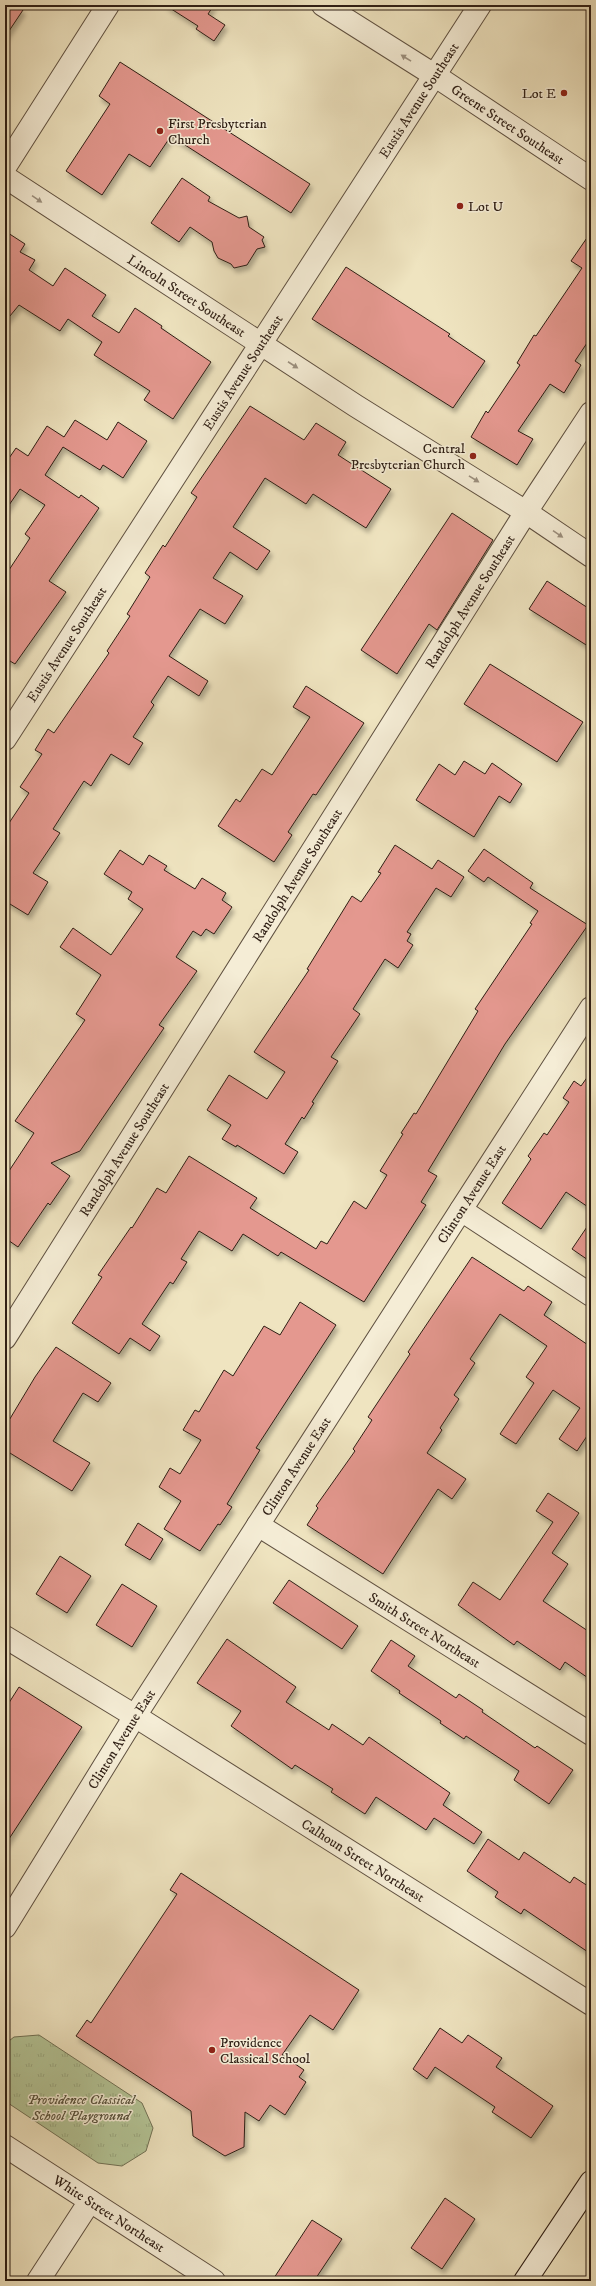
<svg xmlns="http://www.w3.org/2000/svg" width="596" height="2286" viewBox="0 0 596 2286" font-family="'IM FELL DW Pica',serif">
	<style>
		.grass { fill: url(#grass-tufts); stroke: #727256 }
		.building { fill: #e4988f; stroke: #2f1f15; filter: url(#shadow) }
		.lines { fill: none; stroke-linecap: round; stroke-linejoin: round }
		.minor-casing { stroke: #5f5040; stroke-width: 24 }
		.tertiary-casing { stroke: #5f5040; stroke-width: 24 }
		.secondary-casing { stroke: #2f1f15; stroke-width: 24 }
		.minor { stroke: #f5edd6; stroke-width: 22 }
		.tertiary { stroke: #f5edd6; stroke-width: 22 }
		.secondary { stroke: #f5edd6; stroke-width: 22 }
		.oneway { fill: #9c907f }
		.poi-dot { fill: #8f2418; stroke: #f5edd6; stroke-width: 1.5 }
		.labels { text-anchor: middle; stroke-width: 3; stroke-linejoin: round; paint-order: stroke }
		.poi-label { font-size: 14px; fill: #2f1f15; stroke: #f5edd6; text-anchor: start }
		.street-label { font-size: 14px; fill: #2f1f15; stroke: #f5edd6 }
		.park-label { font-size: 14px; font-style: italic; fill: #57513c; stroke: #f5edd6 }
	</style>
	<defs>
		<pattern id="grass-tufts" width="24" height="20" patternUnits="userSpaceOnUse"><rect width="24" height="20" fill="#b4c597"/><path d="M3 7l-1-3M5 7V3M7 7l1-3M15 17l-1-3M17 17v-4M19 17l1-3" fill="none" stroke="#9ba981"/></pattern>
		<filter id="shadow"><feDropShadow dx="2.5" dy="4.5" stdDeviation="2" flood-color="#0004"/></filter>
	</defs>
	<rect width="100%" height="100%" fill="#efe4c0"/>
	<filter id="stains"><feTurbulence type="fractalNoise" baseFrequency=".005" numOctaves="4"/><feColorMatrix values="0 0 0 0 .2 0 0 0 0 .09 0 0 0 0 .02 0 0 0 .5 -.17"/></filter>
	<radialGradient id="worn" r=".72"><stop offset=".6" stop-color="#630" stop-opacity="0"/><stop offset="1" stop-color="#630" stop-opacity=".3"/></radialGradient>
	<path class="grass" d="M39,2035L142,2103L153,2128L146,2151L122,2166L98,2163L5,2101V2044L14,2037Z"/>
	<g class="building">
		<path d="M5,5H15L23,10L5,37Z"/>
		<path d="M165,5H214L208,14L225,25L214,41L196,29L198,26Z"/>
		<path d="M120,62L310,184L291,213L171,136L150,167L129,154L102,195L66,171L110,104L99,96Z"/>
		<path d="M182,178L210,197L208,201L239,218L247,216L249,227L264,237L262,240L265,247L257,249L247,265L234,268L231,264L218,258L214,251L212,242L190,227L179,242L151,223Z"/>
		<path d="M5,231L25,244L20,252L35,260L29,270L53,286L65,268L106,295L92,316L119,333L135,308L162,326L161,328L211,362L173,419L144,400L150,391L94,355L102,342L68,319L60,331L19,305L5,322Z"/>
		<path d="M591,232V337L575,361L581,365L564,393L550,384L518,431L533,439L517,465L471,437L486,411L488,413L520,365L517,363L534,335L536,336L582,268L571,261Z"/>
		<path d="M346,267L450,334L448,336L485,361L453,408L312,319Z"/>
		<path d="M250,406L304,440L316,423L346,442L338,455L391,489L366,528L313,494L306,504L265,478L233,527L270,551L257,570L230,552L213,578L243,596L225,624L200,609L169,656L208,681L199,696L168,676L151,702L154,705L133,737L143,743L129,765L111,754L91,786L84,781L53,829L60,833L33,873L48,882L28,915L5,901V829L29,793L20,787L42,754L35,750L48,729L54,733L109,653L107,651L130,616L127,614L150,577L145,573L163,545L165,547L197,497L191,493Z"/>
		<path d="M75,420L107,440L118,422L147,441L123,478L103,465L100,470L63,447L45,475L79,498L81,495L99,508L49,581L66,592L15,664L5,658V576L30,538L25,534L45,505L20,489L5,511V464L16,448L28,456L47,426L64,437Z"/>
		<path d="M452,513L493,540L437,630L429,624L397,674L361,650Z"/>
		<path d="M547,581L591,610V648L529,609Z"/>
		<path d="M490,664L583,722L557,762L464,704Z"/>
		<path d="M306,686L364,723L316,795L313,794L288,832L292,835L274,862L218,826L236,799L240,802L262,769L272,775L310,717L293,707Z"/>
		<path d="M464,761L485,774L492,763L522,784L510,803L499,796L474,837L416,800L439,764L455,775Z"/>
		<path d="M395,845L432,869L438,860L464,877L451,897L436,888L407,932L411,934L407,941L413,945L398,968L385,959L353,1009L360,1014L331,1057L338,1061L312,1102L314,1103L304,1119L302,1117L285,1144L298,1152L284,1174L237,1145L236,1147L222,1139L231,1125L207,1110L229,1075L267,1099L285,1072L254,1052L309,970L307,969L352,896L361,902L381,873L378,872Z"/>
		<path d="M484,849L533,883L530,888L588,925L505,1044L428,1171L437,1176L421,1202L426,1205L364,1302L281,1252L278,1256L243,1234L232,1251L199,1231L181,1259L187,1262L173,1284L170,1282L142,1324L160,1336L150,1351L130,1338L119,1354L72,1323L102,1277L98,1275L131,1227L132,1228L157,1188L166,1193L189,1156L257,1198L250,1208L316,1249L321,1241L327,1244L354,1201L366,1209L387,1175L380,1171L403,1134L401,1133L414,1113L416,1114L478,1011L475,1009L532,924L530,923L538,911L488,877L484,882L468,871Z"/>
		<path d="M120,850L143,865L149,855L167,866L164,870L195,889L202,878L226,893L222,900L232,907L214,934L206,929L201,936L193,931L176,957L197,971L159,1025L164,1028L80,1151L51,1163L70,1176L50,1205L48,1203L18,1247L5,1238V1177L34,1133L15,1121L85,1020L76,1014L101,975L60,947L73,928L111,955L143,909L128,899L132,892L104,874Z"/>
		<path d="M591,1072V1209L566,1192L541,1229L502,1203L531,1159L528,1156L544,1133L547,1135L569,1102L563,1098L574,1081L581,1086Z"/>
		<path d="M591,1221V1262L572,1249Z"/>
		<path d="M472,1257L524,1291L528,1286L552,1302L544,1315L591,1347V1430L577,1451L559,1439L580,1408L553,1390L516,1444L500,1434L534,1383L526,1377L547,1346L500,1314L470,1359L475,1363L454,1395L459,1399L440,1428L442,1430L427,1453L466,1479L452,1499L438,1489L383,1574L307,1525L318,1508L316,1506L355,1451L353,1449L372,1420L368,1417L410,1354L408,1352Z"/>
		<path d="M300,1302L336,1325L256,1448L260,1450L227,1504L232,1507L220,1525L218,1524L200,1551L164,1529L181,1501L159,1487L170,1468L180,1474L201,1440L183,1430L195,1410L199,1412L224,1370L233,1376L264,1326L280,1335Z"/>
		<path d="M56,1347L111,1383L98,1402L83,1393L53,1441L90,1463L72,1491L5,1450V1427L35,1377Z"/>
		<path d="M548,1493L579,1513L552,1553L568,1564L543,1601L591,1633V1680L565,1662L560,1670L517,1641L514,1645L458,1605L473,1582L500,1600L553,1522L536,1511Z"/>
		<path d="M138,1523L163,1539L150,1560L125,1545Z"/>
		<path d="M60,1556L91,1576L67,1613L36,1594Z"/>
		<path d="M289,1580L358,1626L342,1649L273,1603Z"/>
		<path d="M122,1584L157,1606L132,1647L96,1625Z"/>
		<path d="M227,1639L296,1687L286,1702L329,1730L332,1724L363,1745L369,1737L450,1793L443,1805L482,1832L474,1844L434,1818L426,1830L376,1797L365,1814L331,1792L333,1789L295,1765L292,1769L231,1726L241,1711L197,1683Z"/>
		<path d="M391,1640L415,1656L408,1666L456,1698L459,1694L483,1710L482,1712L535,1748L537,1746L573,1770L549,1804L514,1780L519,1771L466,1736L464,1739L440,1723L441,1721L399,1693L400,1691L371,1671Z"/>
		<path d="M19,1687L82,1727L5,1845V1709Z"/>
		<path d="M488,1839L519,1860L524,1852L570,1883L574,1877L591,1888V1954L524,1909L521,1914L495,1897L498,1892L467,1871Z"/>
		<path d="M181,1873L359,1990L333,2030L310,2015L282,2055L304,2070L299,2077L306,2082L285,2115L270,2105L259,2121L245,2112L244,2147L225,2156L193,2136L191,2111L76,2036L87,2020L91,2023L177,1894L170,1890Z"/>
		<path d="M440,2028L462,2043L468,2035L502,2058L496,2067L553,2106L531,2138L492,2112L495,2107L435,2067L427,2079L413,2069Z"/>
		<path d="M445,2198L475,2219L442,2269L411,2248Z"/>
		<path d="M312,2220L342,2239L314,2281H272Z"/>
	</g>
	<g class="lines">
		<defs>
			<g id="minor">
				<path id="s1" d="M323,5L434,75L591,179"/>
				<path d="M5,167L108,5"/>
				<path id="s2" d="M5,177L356,406L526,512L591,556"/>
				<path id="s3" d="M5,739L480,5"/>
				<path d="M461,1210L591,1295"/>
				<path id="s4" d="M5,1338L526,512L591,413"/>
				<path id="s5" d="M258,1525L591,1734"/>
				<path id="s6" d="M5,1637L135,1716L591,2004"/>
				<path id="s7" d="M5,2146L214,2281"/>
				<path d="M38,2281L90,2201"/>
			</g>
			<g id="tertiary">
				<path id="s8" d="M5,1927L135,1716L591,1008"/>
			</g>
			<path id="secondary" d="M525,2281L591,2182"/>
		</defs>
		<use href="#minor" class="minor-casing"/>
		<use href="#tertiary" class="tertiary-casing"/>
		<use href="#secondary" class="secondary-casing"/>
		<use href="#minor" class="minor"/>
		<use href="#tertiary" class="tertiary"/>
		<use href="#secondary" class="secondary"/>
	</g>
	<defs><path id="oneway-solid" d="M-6-.8H1V-3.2L6.5 0L1 3.2V.8H-6Z"/></defs>
	<g class="oneway">
		<use href="#oneway-solid" transform="translate(406 58) rotate(-148)"/>
		<use href="#oneway-solid" transform="translate(37 199) rotate(34)"/>
		<use href="#oneway-solid" transform="translate(293 365) rotate(33)"/>
		<use href="#oneway-solid" transform="translate(474 479) rotate(32)"/>
		<use href="#oneway-solid" transform="translate(558 534) rotate(34)"/>
	</g>
	<g class="poi-dot">
		<circle cx="564" cy="93" r="4"/>
		<circle cx="160" cy="131" r="4"/>
		<circle cx="460" cy="206" r="4"/>
		<circle cx="473" cy="456" r="4"/>
		<circle cx="212" cy="2050" r="4"/>
	</g>
	<g class="labels">
		<g class="poi-label">
			<text x="556" y="98" text-anchor="end">Lot E</text>
			<text x="168" y="128">First Presbyterian<tspan x="168" dy="16">Church</tspan></text>
			<text x="468" y="211">Lot U</text>
			<text x="465" y="453" text-anchor="end">Central<tspan x="465" dy="16">Presbyterian Church</tspan></text>
			<text x="220" y="2047">Providence<tspan x="220" dy="16">Classical School</tspan></text>
		</g>
		<g class="street-label">
			<text dy="5" stroke="none"><textPath href="#s3" startOffset="761">Eustis Avenue Southeast</textPath></text>
			<text dy="5" stroke="none"><textPath href="#s1" startOffset="220">Greene Street Southeast</textPath></text>
			<text dy="5" stroke="none"><textPath href="#s2" startOffset="217">Lincoln Street Southeast</textPath></text>
			<text dy="5" stroke="none"><textPath href="#s3" startOffset="437">Eustis Avenue Southeast</textPath></text>
			<text dy="5" stroke="none"><textPath href="#s4" startOffset="871">Randolph Avenue Southeast</textPath></text>
			<text dy="5" stroke="none"><textPath href="#s3" startOffset="113">Eustis Avenue Southeast</textPath></text>
			<text dy="5" stroke="none"><textPath href="#s4" startOffset="547">Randolph Avenue Southeast</textPath></text>
			<text dy="5" stroke="none"><textPath href="#s4" startOffset="223">Randolph Avenue Southeast</textPath></text>
			<text dy="5" stroke="none"><textPath href="#s8" startOffset="869">Clinton Avenue East</textPath></text>
			<text dy="5" stroke="none"><textPath href="#s8" startOffset="545">Clinton Avenue East</textPath></text>
			<text dy="5" stroke="none"><textPath href="#s5" startOffset="197">Smith Street Northeast</textPath></text>
			<text dy="5" stroke="none"><textPath href="#s8" startOffset="221">Clinton Avenue East</textPath></text>
			<text dy="5" stroke="none"><textPath href="#s6" startOffset="422">Calhoun Street Northeast</textPath></text>
			<text dy="5" stroke="none"><textPath href="#s7" startOffset="124">White Street Northeast</textPath></text>
		</g>
		<g class="park-label">
			<text x="81" y="2104">Providence Classical<tspan x="81" dy="16">School Playground</tspan></text>
		</g>
	</g>
	<rect width="596" height="2286" fill="none" stroke="#efe4c0" stroke-width="20"/>
	<rect x="6" y="6" width="584" height="2274" fill="none" stroke="#2f1f15" stroke-width="2"/>
	<rect x="10" y="10" width="576" height="2266" fill="none" stroke="#2f1f15"/>
	<rect width="100%" height="100%" filter="url(#stains)"/>
	<rect width="100%" height="100%" fill="url(#worn)"/>
</svg>
